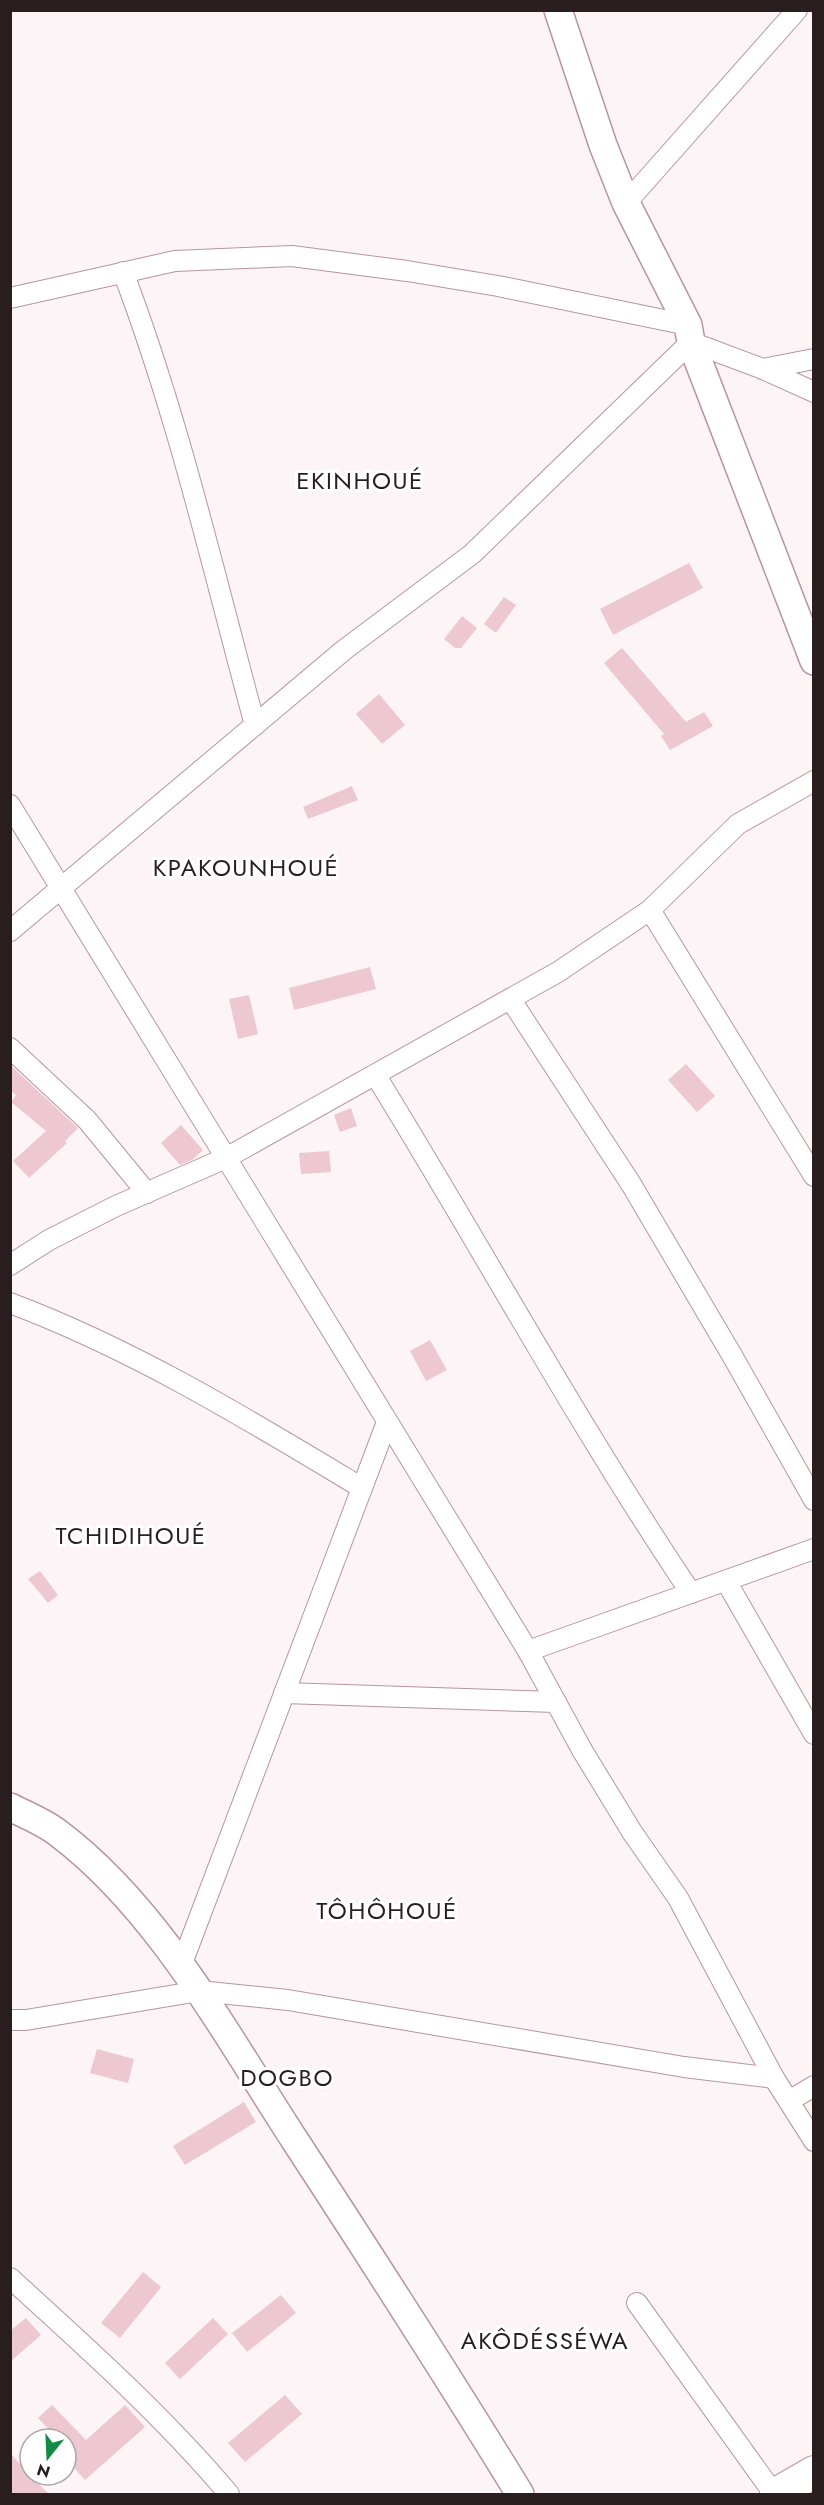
<svg xmlns="http://www.w3.org/2000/svg" width="824" height="2505" viewBox="0 0 824 2505" font-family="Jost,sans-serif">
	<style>
		.building { fill: #edc8d1 }
		.lines { fill: none; stroke-linecap: round; stroke-linejoin: round }
		.street-casing { stroke: #b8959e; stroke-width: 22 }
		.secondary-casing { stroke: #b8959e; stroke-width: 30 }
		.primary-casing { stroke: #b8959e; stroke-width: 34 }
		.street { stroke: #fff; stroke-width: 20 }
		.secondary { stroke: #fff; stroke-width: 27 }
		.primary { stroke: #fff; stroke-width: 32 }
		.labels { text-anchor: middle; stroke-width: 6; stroke-linejoin: round; paint-order: stroke }
		.quarter-label { font-size: 24px; letter-spacing: 1.5px; fill: #2a1d20; stroke: #fff }
	</style>
	<rect width="100%" height="100%" fill="#fcf4f6"/>
	<g class="building">
		<path d="M689,563L703,588L613,635L600,609Z"/>
		<path d="M504,597L516,605L496,633L484,624Z"/>
		<path d="M462,616L477,628L461,648H455L444,639Z"/>
		<path d="M622,648L686,722L704,712L713,726L670,750L661,736L664,734L604,663Z"/>
		<path d="M379,694L405,725L382,744L356,714Z"/>
		<path d="M352,786L358,800L308,819L303,807Z"/>
		<path d="M370,967L376,989L294,1010L289,988Z"/>
		<path d="M249,995L258,1034L238,1039L229,999Z"/>
		<path d="M686,1064L715,1096L697,1112L668,1080Z"/>
		<path d="M10,1065L78,1128L65,1141L67,1143L29,1178L13,1161L46,1131L11,1102L16,1095L10,1090Z"/>
		<path d="M351,1108L357,1126L340,1132L334,1115Z"/>
		<path d="M181,1125L203,1150L192,1160L180,1165L161,1143Z"/>
		<path d="M329,1151L331,1172L301,1174L299,1153Z"/>
		<path d="M430,1340L447,1370L426,1381L410,1351Z"/>
		<path d="M40,1571L58,1595L48,1603L28,1579Z"/>
		<path d="M97,2049L134,2059L128,2083L90,2073Z"/>
		<path d="M244,2102L256,2122L185,2165L173,2146Z"/>
		<path d="M143,2272L161,2287L120,2338L101,2323Z"/>
		<path d="M281,2295L296,2313L247,2352L232,2333Z"/>
		<path d="M26,2318L41,2335L10,2362V2331Z"/>
		<path d="M213,2318L228,2334L180,2379L165,2363Z"/>
		<path d="M285,2395L302,2414L245,2462L228,2443Z"/>
		<path d="M52,2405L86,2440L125,2405L145,2427L85,2480L66,2459V2439H58L38,2418Z"/>
		<path d="M10,2453L30,2475L49,2494H10Z"/>
	</g>
	<g class="lines">
		<defs>
			<g id="street">
				<path d="M626,203L797,10"/>
				<path d="M123,272C179,419 214,574 255,725"/>
				<path d="M10,298L175,261L292,256L407,271L498,286L688,325"/>
				<path d="M763,369L814,359"/>
				<path d="M10,805L528,1651L582,1750L632,1832L678,1898L774,2078L814,2141"/>
				<path d="M650,910L814,1176"/>
				<path d="M10,931L344,650L472,554L691,342L763,369L814,392"/>
				<path d="M511,1000L631,1184L733,1357L814,1500"/>
				<path d="M10,1048L87,1120L147,1193"/>
				<path d="M376,1076C482,1248 578,1425 691,1593"/>
				<path d="M10,1265L49,1240L116,1206L226,1158L558,972L650,910L738,824L814,781"/>
				<path d="M10,1303C135,1350 249,1420 362,1488"/>
				<path d="M726,1581L814,1734"/>
				<path d="M528,1651L814,1549"/>
				<path d="M284,1693L556,1702"/>
				<path d="M181,1966L387,1422"/>
				<path d="M10,2020H26L199,1991L288,2000L684,2067L774,2078"/>
				<path d="M789,2101L814,2086"/>
				<path d="M10,2278C86,2347 163,2416 229,2494"/>
				<path d="M637,2303L774,2494"/>
			</g>
			<g id="secondary">
				<path d="M558,10L603,145L626,203L688,325L691,342L814,661"/>
				<path d="M10,1807C26,1815 44,1822 58,1833C158,1908 227,2036 294,2139C371,2257 447,2375 520,2494"/>
			</g>
			<path id="primary" d="M776,2494L814,2472"/>
		</defs>
		<use href="#street" class="street-casing"/>
		<use href="#secondary" class="secondary-casing"/>
		<use href="#primary" class="primary-casing"/>
		<use href="#street" class="street"/>
		<use href="#secondary" class="secondary"/>
		<use href="#primary" class="primary"/>
	</g>
	<g class="labels">
		<g class="quarter-label">
			<text x="360" y="489">EKINHOUÉ</text>
			<text x="246" y="876">KPAKOUNHOUÉ</text>
			<text x="131" y="1544">TCHIDIHOUÉ</text>
			<text x="387" y="1919">TÔHÔHOUÉ</text>
			<text x="287" y="2086">DOGBO</text>
			<text x="545" y="2349">AKÔDÉSSÉWA</text>
		</g>
	</g>
	<rect width="824" height="2505" fill="none" stroke="#2a1d20" stroke-width="24"/>
	<g transform="translate(48 2457) rotate(198)"><circle r="28" fill="#ffffff" stroke="#aaa5a6" stroke-width="1.5"/>
	<path d="M0-4.5L10 22L0 15L-10 22Z" fill="#128b46"/>
	<text y="-9" font-size="16" font-weight="bold" text-anchor="middle" fill="#2a1d20">N</text>
	</g>
</svg>
